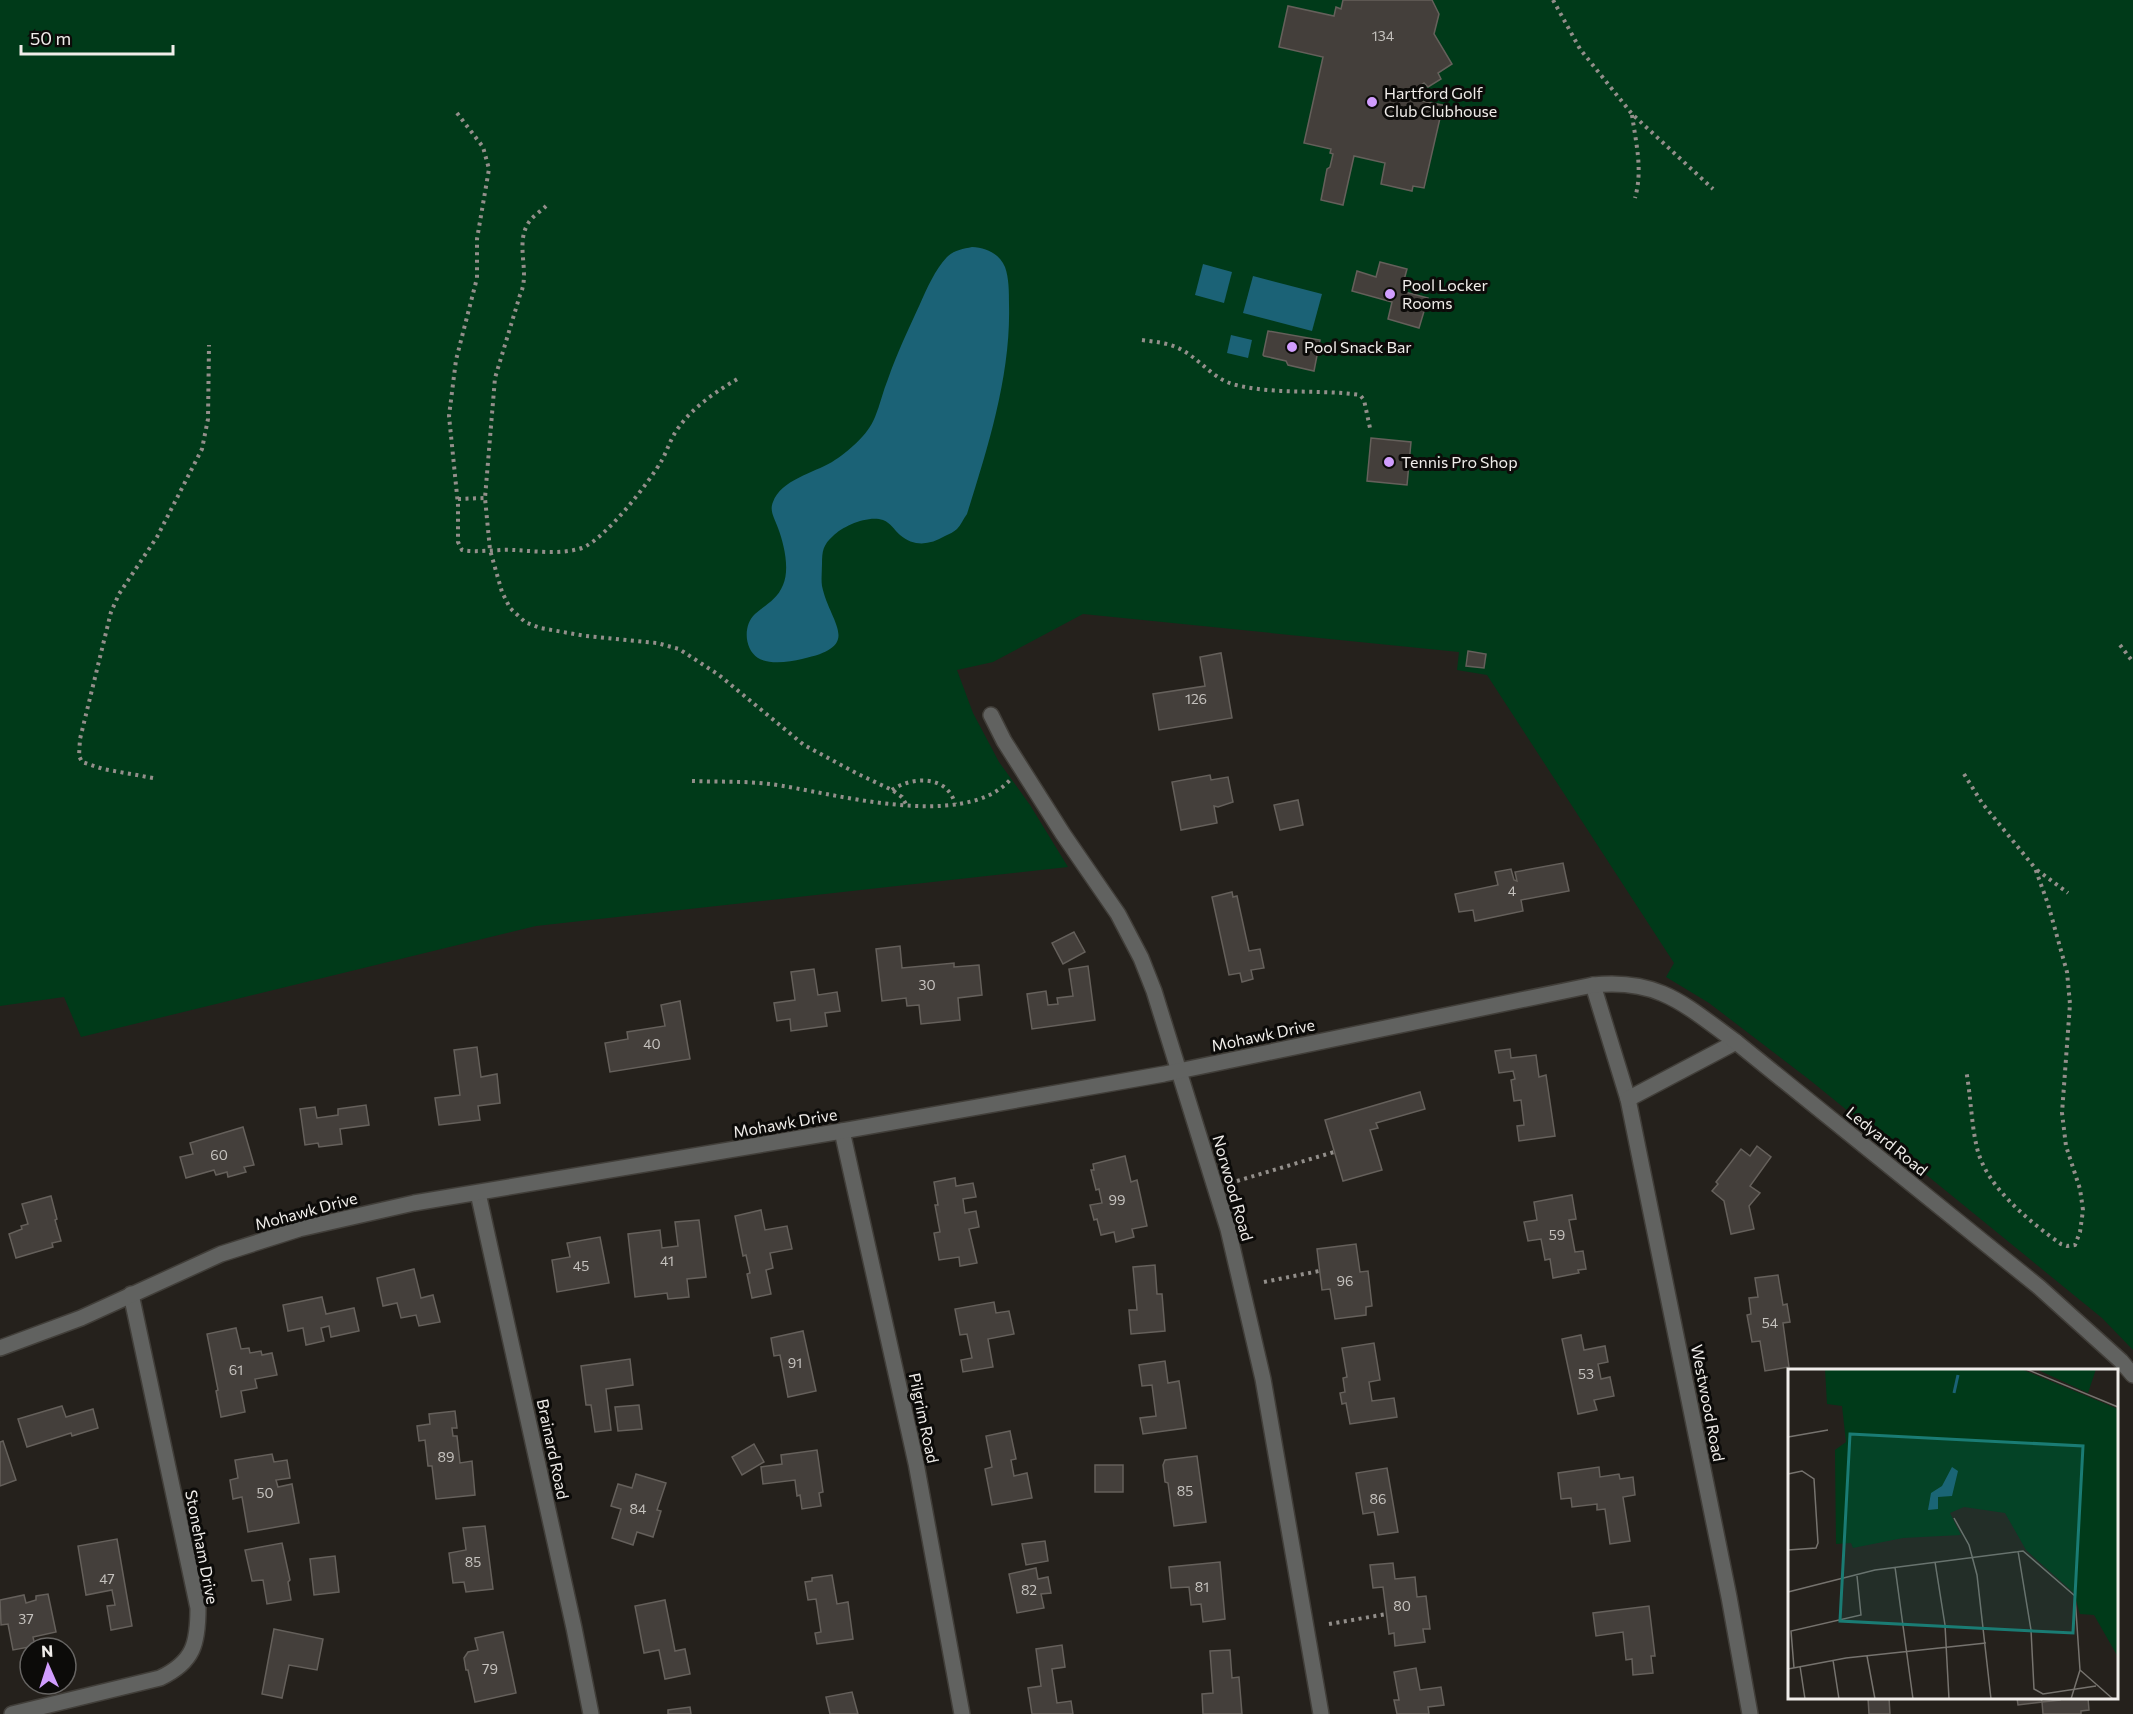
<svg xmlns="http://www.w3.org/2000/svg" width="2133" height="1714" viewBox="0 0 2133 1714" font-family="Commissioner,sans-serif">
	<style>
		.green { fill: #003a19 }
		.water { fill: #1b6276 }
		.building { fill: #443f3b; stroke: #65605b; stroke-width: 1.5 }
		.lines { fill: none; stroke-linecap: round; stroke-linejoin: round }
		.minor-casing { stroke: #413e39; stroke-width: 18 }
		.tertiary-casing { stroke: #413e39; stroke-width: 18 }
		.path { stroke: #938f8b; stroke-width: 4; stroke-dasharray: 3 4.5; stroke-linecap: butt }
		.minor { stroke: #616260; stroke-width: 15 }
		.tertiary { stroke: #616260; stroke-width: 15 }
		.poi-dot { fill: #d19dfe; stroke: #0c0b09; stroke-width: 2 }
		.labels { text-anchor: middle; stroke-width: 6; stroke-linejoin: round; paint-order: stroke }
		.number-label { font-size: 14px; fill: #c5c2be }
		.poi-label { font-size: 16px; fill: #f0edea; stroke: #0c0b09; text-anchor: start }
		.street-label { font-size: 16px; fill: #f0edea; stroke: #0c0b09 }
		.inset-river { fill: none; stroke: #1b6276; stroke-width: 3 }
		.inset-road { fill: none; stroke: #76736e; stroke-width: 1.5 }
		.view { fill: #1a7c74; fill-opacity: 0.15; stroke: #1a7c74; stroke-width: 3 }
		.inset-edge { fill: none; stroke: #f0edea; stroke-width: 3 }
	</style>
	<rect width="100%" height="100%" fill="#25211c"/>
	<path class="green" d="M0,0H2133V1350L2102,1318L1811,1081L1709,1003L1666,977L1674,963L1487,675L1457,670L1459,652L1083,614L993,662L957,670L973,713L999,762L1030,805L1068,867L536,926L81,1037L64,997L0,1006Z"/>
	<g class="water">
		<path d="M972,247C986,248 999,253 1005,267C1009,278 1009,292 1009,304C1011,375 988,447 967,514C963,519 961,525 957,529C954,532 949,534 945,536C930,545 914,547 900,535C894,530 891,523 883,520C868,515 843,526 833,536C823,545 822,551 822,564C822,571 821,579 822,586C830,624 864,646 802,659C789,662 770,665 758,658C744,649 743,625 755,614C766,604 777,600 783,585C790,569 784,544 778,528C775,519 769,511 773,502C781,480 813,473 832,462C848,452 868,435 875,417C880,405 883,391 888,379C897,353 909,328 920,304C927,288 935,270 947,257C954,250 963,249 972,247Z"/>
		<path d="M1203,264L1232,272L1224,303L1195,295Z"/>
		<path d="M1253,276L1322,294L1312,331L1243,313Z"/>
		<path d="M1231,335L1252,340L1248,358L1227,353Z"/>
	</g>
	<g class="building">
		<path d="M1343,0H1432L1439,14L1434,34L1452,64L1438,73L1441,79L1428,87L1424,83L1420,86L1417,100L1443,105L1424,188L1413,186L1412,191L1381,184L1385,163L1354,156L1343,205L1321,200L1327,169L1330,167L1333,154L1330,153L1331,149L1304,143L1323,57L1279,47L1288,6L1334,16L1336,7L1341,9Z"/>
		<path d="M1380,262L1407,269L1401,291L1428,298L1419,328L1388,319L1392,302L1352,291L1357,271L1376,277Z"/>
		<path d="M1268,331L1320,340L1314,371L1288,365L1286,361L1264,356L1263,355Z"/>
		<path d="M1371,438L1411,442L1407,485L1367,481Z"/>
		<path d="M1468,651L1486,654L1484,668L1466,666Z"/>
		<path d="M1221,653L1232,718L1159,730L1153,694L1205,686L1200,657Z"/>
		<path d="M1210,775L1211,780L1228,777L1233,802L1218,807L1214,806L1217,823L1181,830L1172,782Z"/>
		<path d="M1298,800L1303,825L1280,830L1274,805Z"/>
		<path d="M1563,863L1569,891L1521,900L1523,911L1475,921L1473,910L1459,912L1455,894L1498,885L1495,872L1511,869L1514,880L1517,881L1515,872Z"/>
		<path d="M1232,892L1233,897L1237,896L1249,951L1260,949L1264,968L1251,970L1253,979L1242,982L1240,973L1229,975L1212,897Z"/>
		<path d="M1074,932L1085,952L1063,964L1052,943Z"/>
		<path d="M900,946L902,968L954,963V967L979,965L982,995L958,998L960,1020L921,1024L919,1005L907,1006L906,998L882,1001L876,949Z"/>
		<path d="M1088,966L1095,1020L1032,1029L1027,994L1046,991L1048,1005L1058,1004L1057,998L1073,996L1069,969Z"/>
		<path d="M814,969L818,995L837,992L840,1011L825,1013L827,1026L791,1031L790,1019L777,1021L774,1003L795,1000L791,972Z"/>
		<path d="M680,1001L690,1059L610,1072L605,1043L628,1039L627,1032L665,1026L661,1005Z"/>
		<path d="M477,1047L481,1077L497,1074L500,1103L478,1106L480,1120L439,1125L435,1098L460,1095L454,1050Z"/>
		<path d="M1510,1049L1511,1058L1536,1055L1539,1077L1546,1075L1555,1136L1519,1141L1517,1126L1524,1125L1521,1100L1514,1101L1511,1080L1515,1079L1513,1071L1499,1073L1495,1051Z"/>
		<path d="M1420,1092L1425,1109L1376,1123L1378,1128L1370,1130L1382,1170L1343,1181L1325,1120Z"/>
		<path d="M366,1105L369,1125L340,1129L342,1144L319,1147L318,1143L305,1145L300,1109L315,1107L317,1118L338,1115V1109Z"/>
		<path d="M243,1127L254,1165L244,1167L246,1172L228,1177L227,1172L216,1175L214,1170L186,1178L180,1157L193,1154L190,1143Z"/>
		<path d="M1757,1146L1771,1157L1750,1186L1760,1193L1749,1206L1754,1229L1731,1234L1724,1201L1712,1191L1718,1184L1716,1182L1741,1149L1750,1156Z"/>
		<path d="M1125,1156L1131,1182L1137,1180L1147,1226L1132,1229L1134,1237L1116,1242L1114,1232L1101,1235L1097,1219L1094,1220L1090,1205L1102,1203L1099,1189L1096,1190L1091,1170H1094L1093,1164Z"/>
		<path d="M955,1178L956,1186L973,1183L976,1197L963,1199L965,1213L976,1211L979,1227L969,1229L977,1263L960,1266L959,1257L939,1260L934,1233L940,1232L935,1205H938L934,1182Z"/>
		<path d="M1572,1195L1576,1219L1569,1220L1575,1252L1583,1251L1586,1269L1578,1270L1579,1273L1553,1278L1550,1259L1545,1260L1541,1239L1528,1241L1524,1222L1537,1220L1534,1202Z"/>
		<path d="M51,1196L57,1219L55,1220L61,1241L52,1243L53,1247L16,1258L9,1234L22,1229L21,1226L28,1224L22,1204Z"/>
		<path d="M761,1210L765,1230L787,1226L792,1249L770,1253L773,1268L766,1270L771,1294L752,1298L747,1274L750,1273L746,1255L743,1256L735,1216Z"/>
		<path d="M699,1220L706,1277L687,1279L689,1297L668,1299L667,1293L635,1297L628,1234L660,1230L662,1248L678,1246L675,1222Z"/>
		<path d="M600,1237L609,1283L557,1292L552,1260L570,1257L567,1243Z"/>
		<path d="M1356,1244L1360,1272L1368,1271L1372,1306L1366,1307V1315L1335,1319L1330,1289L1322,1290L1317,1249Z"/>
		<path d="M1155,1265L1157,1294H1162L1165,1331L1131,1334L1129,1310H1137L1133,1267Z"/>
		<path d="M414,1269L421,1298L433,1295L440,1322L419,1326L416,1315L401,1318L397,1303L383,1306L377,1278Z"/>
		<path d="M1778,1275L1783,1305L1787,1304L1790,1322L1783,1323L1789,1367L1765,1371L1760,1341L1752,1342L1747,1315L1751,1314L1749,1298L1758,1297L1755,1278Z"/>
		<path d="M322,1297L326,1314L354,1308L359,1331L331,1337L329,1326L321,1328L324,1341L306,1345L303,1328L288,1331L283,1305Z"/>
		<path d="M994,1302L996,1313L1009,1311L1014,1334L988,1339L993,1367L963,1372L961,1360L972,1358L967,1334L960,1335L955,1309Z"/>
		<path d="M236,1328L241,1349L249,1348L250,1353L261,1351L262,1355L272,1353L277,1375L255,1379L257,1388L241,1391L245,1412L221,1417L216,1391L218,1390L207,1334Z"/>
		<path d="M803,1331L816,1391L788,1397L780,1355L774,1356L771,1338Z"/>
		<path d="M1581,1335L1584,1350L1605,1346L1608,1362L1598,1364L1601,1379L1610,1377L1614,1396L1594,1400L1597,1410L1578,1414L1562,1339Z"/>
		<path d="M1374,1343L1380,1380L1369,1382L1372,1401L1394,1398L1397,1417L1350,1424L1346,1403L1342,1404L1340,1393L1345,1392L1343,1378L1347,1377L1342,1348Z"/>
		<path d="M630,1359L633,1385L606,1389L611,1430L595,1432L591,1405H586L581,1366Z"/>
		<path d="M1165,1361L1168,1383L1179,1381L1186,1428L1143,1434L1140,1418L1156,1416L1152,1385L1142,1386L1139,1365Z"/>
		<path d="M639,1405L642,1429L618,1431L615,1407Z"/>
		<path d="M62,1406L66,1417L93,1409L98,1428L72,1436L71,1433L27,1447L18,1419Z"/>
		<path d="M455,1411L457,1428H452L453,1436H457L460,1463L472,1461L475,1495L436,1499L432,1466H428L425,1440L419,1441L417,1426L430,1424L429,1414Z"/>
		<path d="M1010,1431L1016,1459L1011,1460L1014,1476L1027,1473L1032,1498L992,1505L985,1469L992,1467L986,1436Z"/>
		<path d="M3,1441L16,1480L0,1486V1442Z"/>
		<path d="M754,1444L764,1462L742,1475L732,1457Z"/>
		<path d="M817,1450L823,1492L819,1493L821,1506L802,1509L800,1495L797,1496L795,1480L763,1484L761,1467L782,1464L781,1455Z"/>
		<path d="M272,1454L274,1462L287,1460L290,1478L276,1480L278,1487L292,1484L299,1523L248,1532L242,1497L233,1499L230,1480L238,1478L235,1460Z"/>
		<path d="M1197,1456L1206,1522L1174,1526L1168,1483L1165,1482L1163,1465L1165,1460Z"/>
		<rect x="1095" y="1465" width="28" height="27"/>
		<path d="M1599,1467L1600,1477L1619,1474L1620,1479L1633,1477L1635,1495L1623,1497L1630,1541L1610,1544L1605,1509L1597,1510V1504L1572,1507L1571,1498L1561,1499L1558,1473Z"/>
		<path d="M1387,1468L1398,1532L1378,1535L1374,1512L1363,1514L1356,1473Z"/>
		<path d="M636,1474L666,1483L657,1510L661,1511L653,1537L637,1532L633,1545L612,1538L621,1509L611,1506L618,1484L632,1488Z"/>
		<path d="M485,1526L493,1589L466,1592L464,1582L453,1583L449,1553L466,1550L463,1528Z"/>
		<path d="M117,1539L132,1626L111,1630L107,1606L115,1605L112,1590L86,1595L78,1546Z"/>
		<path d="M1045,1541L1048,1561L1026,1565L1022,1544Z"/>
		<path d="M282,1543L290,1580L288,1582L291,1600L267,1604L263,1580L252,1581L245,1550Z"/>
		<path d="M335,1556L339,1592L314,1595L310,1559Z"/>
		<path d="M1220,1562L1225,1619L1203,1622L1201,1604L1191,1605L1189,1587L1171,1588L1169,1567Z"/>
		<path d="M1393,1563L1395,1579L1415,1577L1417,1597L1426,1596L1430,1629H1423L1425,1642L1395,1646L1394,1633L1389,1634L1383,1587L1373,1588L1370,1565Z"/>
		<path d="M1036,1568L1038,1579L1048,1577L1051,1593L1041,1594L1044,1608L1017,1613L1009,1574Z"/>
		<path d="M832,1575L837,1604L848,1602L853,1639L817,1644L815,1633L821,1632L816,1599L808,1600L805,1582L812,1581V1578Z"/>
		<path d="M48,1594L56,1632L33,1637L35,1646L13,1650L8,1624L1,1625L0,1600L24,1595L26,1603L36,1600V1596Z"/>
		<path d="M665,1600L675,1651L685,1649L690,1674L665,1679L659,1650L644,1653L635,1606Z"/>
		<path d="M1649,1606L1655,1656H1651L1653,1673L1633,1675L1632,1659L1626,1660L1623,1632L1596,1636L1593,1613Z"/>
		<path d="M274,1629L323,1639L317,1670L289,1665L282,1698L262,1694Z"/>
		<path d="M503,1632L516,1693L475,1702L468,1670H466L464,1658L468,1652L478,1650L475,1638Z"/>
		<path d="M1062,1645L1065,1667L1052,1669L1057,1703L1071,1701L1073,1714H1032L1028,1688L1041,1686L1036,1649Z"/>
		<path d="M1230,1650L1232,1678L1239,1677L1242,1714H1203L1202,1694L1213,1693L1210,1651Z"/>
		<path d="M1416,1668L1420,1690L1441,1687L1444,1705L1428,1707L1429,1714H1397L1394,1700H1399L1394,1672Z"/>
		<path d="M852,1692L858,1714H830L826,1697Z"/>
		<path d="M1868,1698H1889L1890,1714H1869Z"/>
		<path d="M2017,1698H2041L2042,1702L2018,1705Z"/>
		<path d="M2060,1698H2088L2089,1710L2081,1711V1714H2043L2042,1702L2060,1700Z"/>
		<path d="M690,1707L691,1714H668V1710Z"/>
	</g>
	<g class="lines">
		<defs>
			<g id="minor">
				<path d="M991,715L1004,741L1063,834L1118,914L1141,958L1154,991L1228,1229L1263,1379L1321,1714"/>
				<path d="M1593,985L1628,1099L1729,1597L1750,1714"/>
				<path d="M1628,1099L1736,1042"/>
				<path d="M842,1131L916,1463L962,1714"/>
				<path d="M478,1193L574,1628L591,1714"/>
				<path d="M12,1714L160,1678C194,1662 198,1643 198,1608L131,1294"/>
			</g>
			<path id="tertiary" d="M0,1348L81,1318L221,1254L299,1229L414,1203L842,1131L1164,1074L1593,985C1660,978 1686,1006 1736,1042L2039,1287L2121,1361L2133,1375"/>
		</defs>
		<use href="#minor" class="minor-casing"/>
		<use href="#tertiary" class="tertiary-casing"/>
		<g class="path">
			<path d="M1553,0L1580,49L1632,114L1713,189"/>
			<path d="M457,113L483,147L489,169L477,239V278L456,360L449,416L458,505V542L462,550C478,553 496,549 513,550C535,551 560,555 582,548C605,539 649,483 662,460C668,449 671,437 679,427C694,406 717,391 739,378"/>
			<path d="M1632,115C1636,143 1643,170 1635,198"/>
			<path d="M546,206C541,211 533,216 529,222C514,244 531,272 520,295L495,378L485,498L490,550L502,592L510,608L525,622L540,628L586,636L657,643L679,649L719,675L804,745L856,773L892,790L902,797L907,806"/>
			<path d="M1142,340C1156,342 1170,343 1182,350C1202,361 1214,380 1236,385C1277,395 1319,389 1360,395L1364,400L1370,428"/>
			<path d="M458,499L485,498"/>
			<path d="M2120,645L2133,662"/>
			<path d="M1964,774L1982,803L2035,868L2048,904L2067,972L2070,1004L2062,1113L2066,1146L2080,1189L2083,1210L2080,1232L2075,1245L2067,1246L2061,1244C2030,1222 1986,1187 1977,1148C1971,1123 1971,1096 1966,1070"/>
			<path d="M153,778L103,769L82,762L79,756L80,739L111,612L119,594L157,537L202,449L208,419L209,345"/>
			<path d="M692,781C718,782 745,781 770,784C831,792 962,832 1010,780"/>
			<path d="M892,790C912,776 948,775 955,804"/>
			<path d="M2037,870L2068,893"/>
			<path d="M1237,1181L1334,1152"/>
			<path d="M1264,1282L1319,1271"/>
			<path d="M1329,1624L1387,1614"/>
		</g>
		<use href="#minor" class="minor"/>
		<use href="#tertiary" class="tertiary"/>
	</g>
	<g class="poi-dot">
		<circle cx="1372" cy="102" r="6"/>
		<circle cx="1390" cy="294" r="6"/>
		<circle cx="1292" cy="347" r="6"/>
		<circle cx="1389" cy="462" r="6"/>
	</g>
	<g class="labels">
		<g class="number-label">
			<text x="1383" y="41">134</text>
			<text x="1196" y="704">126</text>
			<text x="1512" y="896">4</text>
			<text x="927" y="990">30</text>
			<text x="652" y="1049">40</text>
			<text x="219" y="1160">60</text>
			<text x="1117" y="1205">99</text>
			<text x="1557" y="1240">59</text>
			<text x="667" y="1266">41</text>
			<text x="581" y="1271">45</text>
			<text x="1345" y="1286">96</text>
			<text x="1770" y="1328">54</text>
			<text x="795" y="1368">91</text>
			<text x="236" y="1375">61</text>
			<text x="1586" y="1379">53</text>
			<text x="446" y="1462">89</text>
			<text x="1185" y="1496">85</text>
			<text x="265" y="1498">50</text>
			<text x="1378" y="1504">86</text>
			<text x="638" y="1514">84</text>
			<text x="473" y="1567">85</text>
			<text x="107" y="1584">47</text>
			<text x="1202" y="1592">81</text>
			<text x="1029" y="1595">82</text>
			<text x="1402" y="1611">80</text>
			<text x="26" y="1624">37</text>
			<text x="490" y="1674">79</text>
		</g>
		<g class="poi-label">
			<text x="1384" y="99">Hartford Golf<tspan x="1384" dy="18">Club Clubhouse</tspan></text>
			<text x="1402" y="291">Pool Locker<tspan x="1402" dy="18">Rooms</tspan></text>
			<text x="1304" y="353">Pool Snack Bar</text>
			<text x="1401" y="468">Tennis Pro Shop</text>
		</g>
		<g class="street-label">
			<text transform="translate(1263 1035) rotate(-12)" y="6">Mohawk Drive</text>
			<text transform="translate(785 1123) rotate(-10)" y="6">Mohawk Drive</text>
			<text transform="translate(1887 1141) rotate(39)" y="6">Ledyard Road</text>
			<text transform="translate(1233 1188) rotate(74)" y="6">Norwood Road</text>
			<text transform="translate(306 1211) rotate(-15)" y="6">Mohawk Drive</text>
			<text transform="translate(1708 1403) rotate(79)" y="6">Westwood Road</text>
			<text transform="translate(924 1418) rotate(78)" y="6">Pilgrim Road</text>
			<text transform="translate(553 1449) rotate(78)" y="6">Brainard Road</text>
			<text transform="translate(202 1547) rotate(79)" y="6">Stoneham Drive</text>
		</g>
	</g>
	<g transform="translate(1788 1369)">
		<rect width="330" height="330" fill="#25211c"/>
		<path d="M37,0H233L330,40V288L306,246L292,245L286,224L238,181L217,144L176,138L162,144L173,166L115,169L65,179L63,174L48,175L47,81L58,73L54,37L39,35ZM248,0H308L300,24Z" fill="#003a19"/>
		<path d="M164,98L170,102L164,127L150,128V140L140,141L143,124L154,117Z" fill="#1b6276"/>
		<path class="inset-river" d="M166,24L170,6"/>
		<path class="inset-road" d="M238,0L330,38M0,68L40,61M0,105L14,102L26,110L30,174L28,179L0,181M166,149L181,176L189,206L203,330M230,182L243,261L246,320L255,325L308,317M147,193L157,256L161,330M107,198L125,330M0,223L87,201L235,182L287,227L292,301L325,330M79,287L87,330M45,291L51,330M12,297L17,330M6,299L3,262L73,246L69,207M0,300L58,289L198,274M283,330L292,301"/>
		<path class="view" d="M62,65L295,77L285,264L52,252Z"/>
		<rect width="330" height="330" class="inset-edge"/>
	</g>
	<g transform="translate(48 1666) rotate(357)"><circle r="28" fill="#0c0b09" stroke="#676563" stroke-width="1.5"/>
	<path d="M0-4.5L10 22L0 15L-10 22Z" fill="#d19dfe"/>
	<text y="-9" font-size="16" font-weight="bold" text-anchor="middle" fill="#f0edea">N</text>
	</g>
	<path d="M21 45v9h152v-9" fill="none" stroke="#f0edea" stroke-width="3"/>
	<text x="30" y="45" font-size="18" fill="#f0edea" stroke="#0c0b09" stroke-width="4.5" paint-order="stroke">50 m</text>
</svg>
